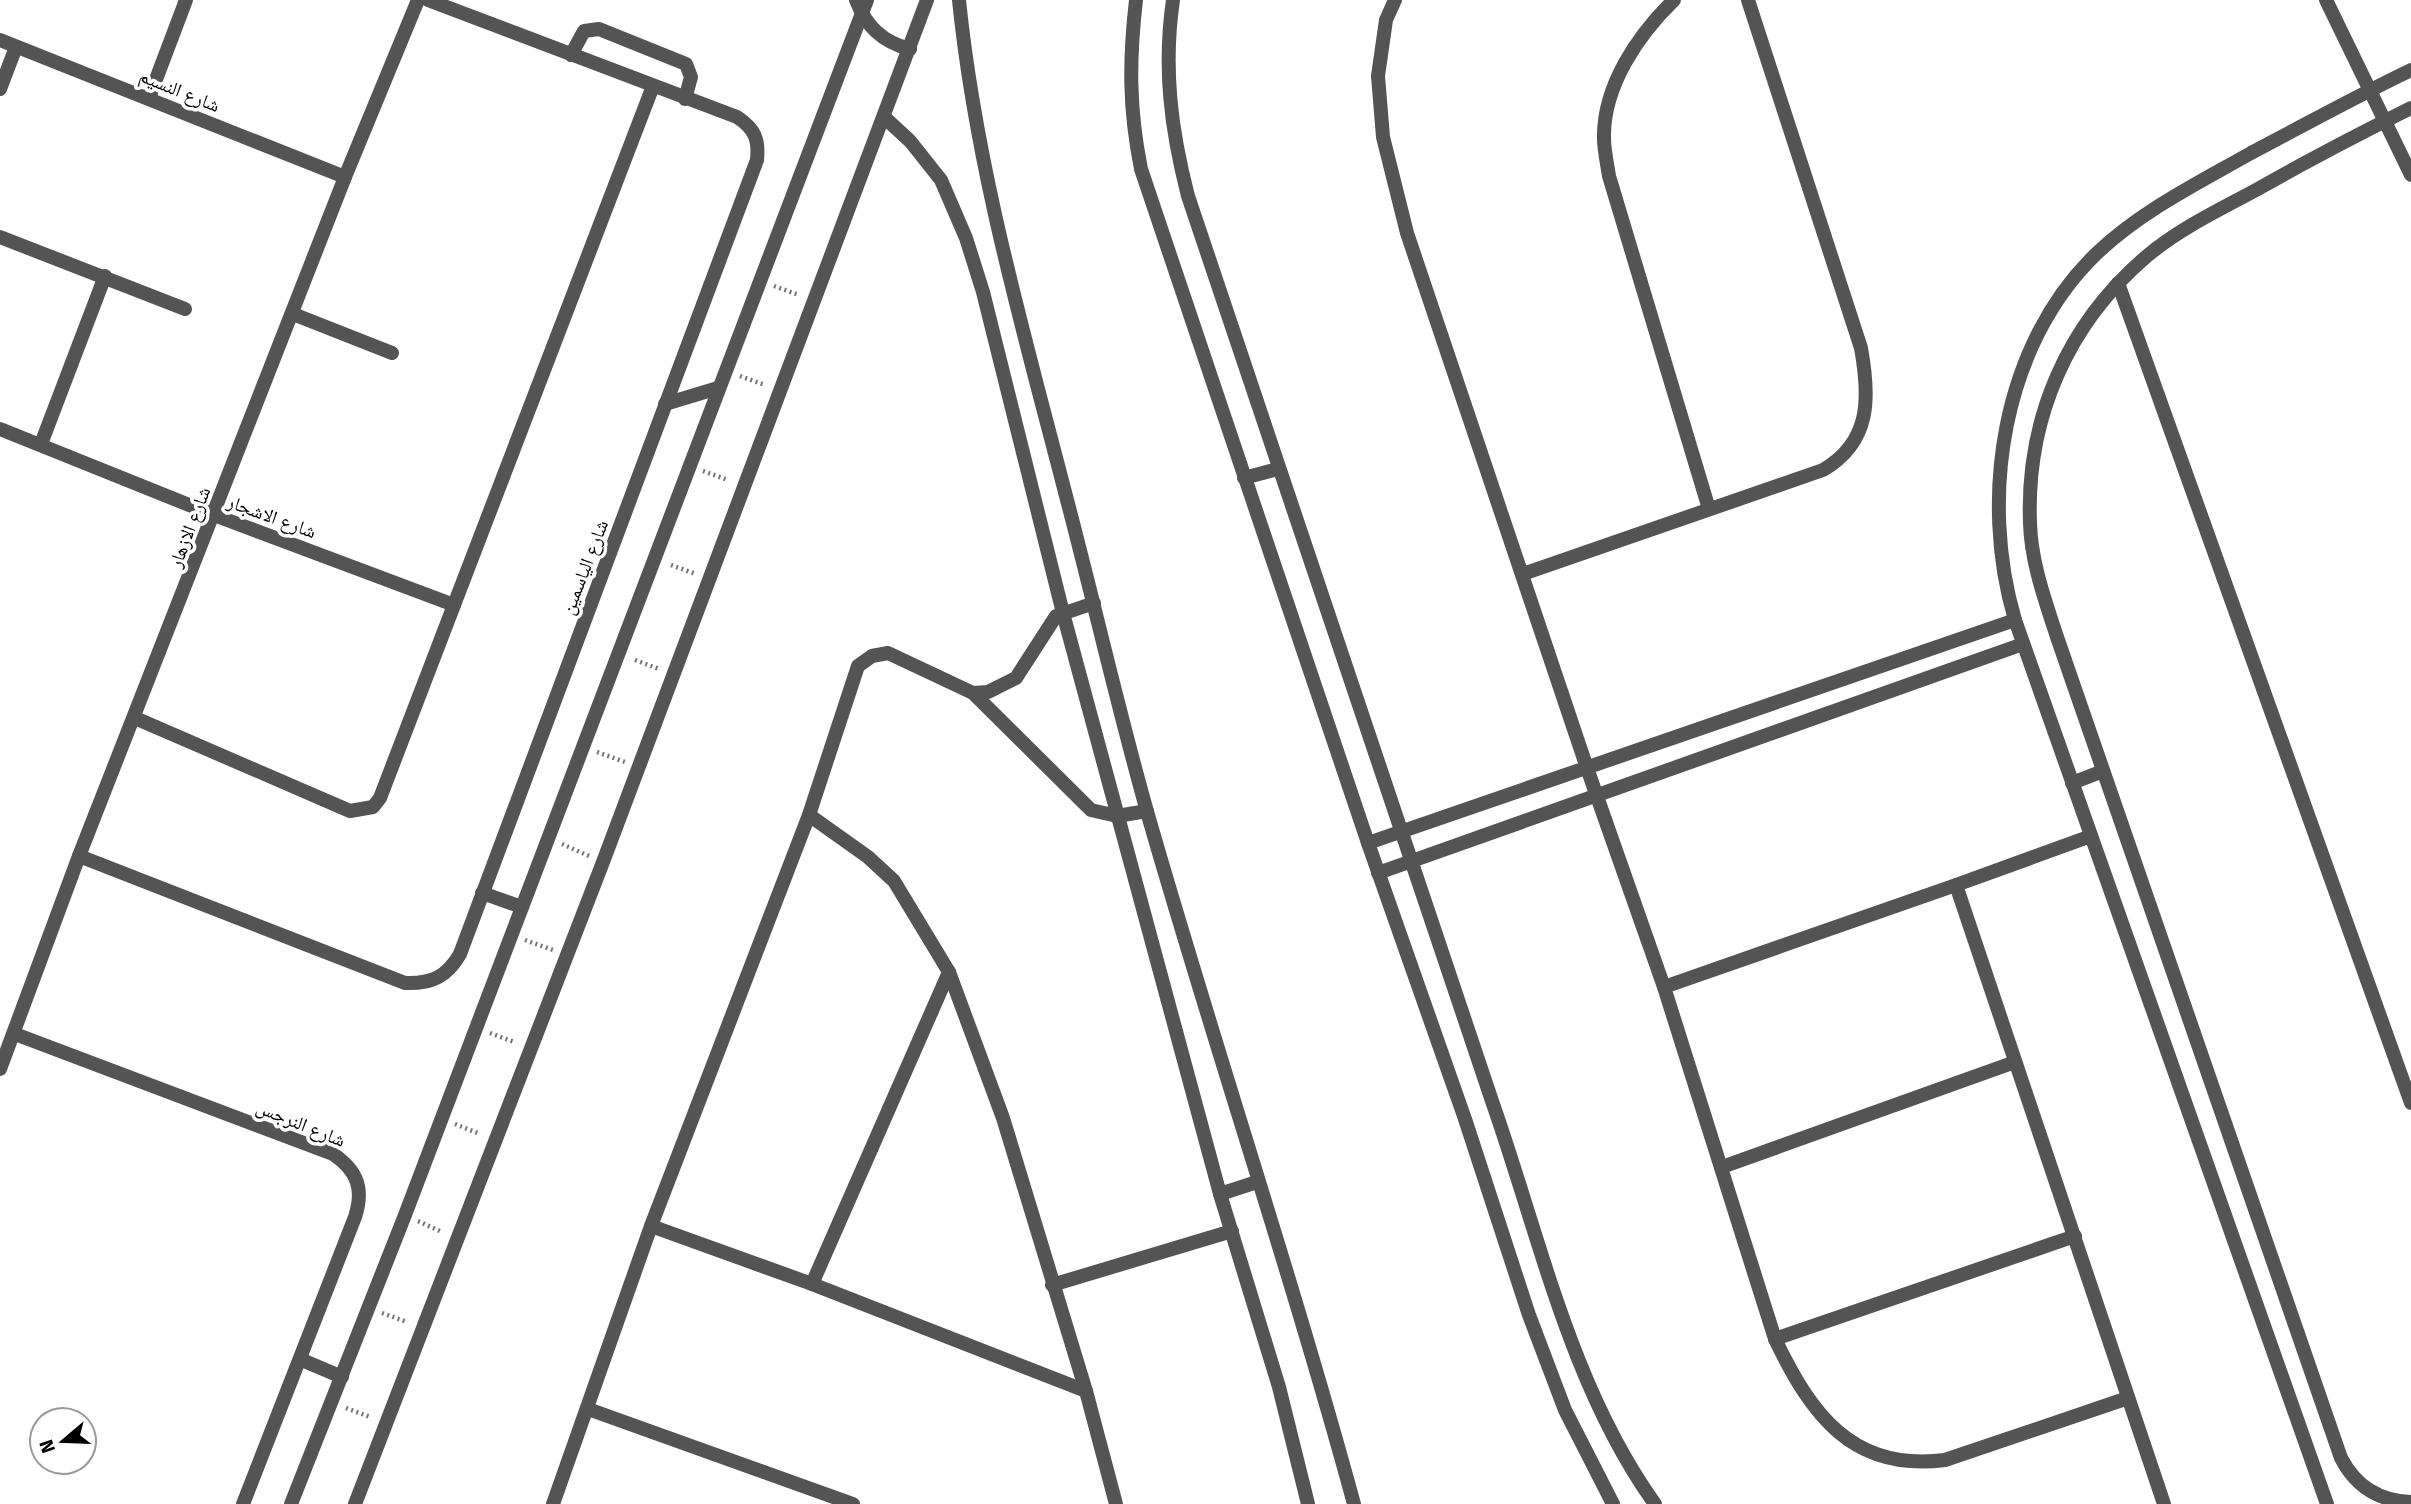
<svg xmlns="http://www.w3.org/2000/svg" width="2411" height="1504" viewBox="0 0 2411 1504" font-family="'Fira Sans','Noto Naskh Arabic',sans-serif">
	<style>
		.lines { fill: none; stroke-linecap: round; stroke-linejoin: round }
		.path { stroke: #767676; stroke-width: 4.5; stroke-dasharray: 2 3.5; stroke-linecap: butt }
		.service { stroke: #545454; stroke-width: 14 }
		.minor { stroke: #545454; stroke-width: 14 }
		.tertiary { stroke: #545454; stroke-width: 14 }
		.labels { text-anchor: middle; stroke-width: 7; stroke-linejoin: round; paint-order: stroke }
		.street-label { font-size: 19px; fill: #000; stroke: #fff }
	</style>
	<rect width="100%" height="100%" fill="#fff"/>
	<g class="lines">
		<g class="path">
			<path d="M774,286L799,295"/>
			<path d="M740,376L765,385"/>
			<path d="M703,471L728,480"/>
			<path d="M671,565L696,574"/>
			<path d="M635,660L659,669"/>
			<path d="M597,752L625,762"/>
			<path d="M562,844L589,856"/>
			<path d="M525,940L553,950"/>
			<path d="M490,1033L514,1042"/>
			<path d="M455,1124L480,1134"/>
			<path d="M418,1221L442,1232"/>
			<path d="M382,1313L407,1322"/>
			<path d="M346,1408L370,1417"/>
		</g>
		<g class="service">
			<path d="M571,55L584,31L599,29L686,64L691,77L685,99"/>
			<path d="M293,314L392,353"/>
		</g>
		<g class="minor">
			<path d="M959,0C976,168 1024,333 1066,496C1094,602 1118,709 1148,815C1214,1045 1291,1273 1354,1504"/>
			<path d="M1136,0C1129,61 1129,109 1141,169L1368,843L1465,1119L1529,1315L1565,1410L1613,1504"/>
			<path d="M1173,0C1163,68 1171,130 1188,196C1288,499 1389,802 1493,1104C1540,1238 1571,1387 1655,1504"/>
			<path d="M1395,0L1386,20L1378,76L1383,137L1407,233L1587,768L1664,987L1775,1339C1811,1414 1852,1472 1945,1460L2128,1398"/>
			<path d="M1674,0C1638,35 1603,86 1604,138C1604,150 1607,163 1609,176L1709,509"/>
			<path d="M2326,0L2411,175"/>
			<path d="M0,40L345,177"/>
			<path d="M0,89L16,47"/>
			<path d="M149,98L186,0"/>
			<path d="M2411,108C2359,134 2307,161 2256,190C2219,210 2179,229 2147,256C2067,324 2026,419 2030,523C2031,562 2045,600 2057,637L2341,1458C2356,1487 2379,1501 2411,1502"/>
			<path d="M884,117L910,141L941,180L966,238L983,292L1063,613L1220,1194L1279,1387L1308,1504"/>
			<path d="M0,237L185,309"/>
			<path d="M2118,283L2411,1103"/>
			<path d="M0,429L214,515L454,605"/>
			<path d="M41,444L105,276"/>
			<path d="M1244,478L1278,469"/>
			<path d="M1523,574L1823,470C1871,442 1870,398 1861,348L1748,0"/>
			<path d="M973,693L988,692L1016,678L1056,616L1094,603"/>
			<path d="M135,718L350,811L373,807L380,798L653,86"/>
			<path d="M2072,783L2103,771"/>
			<path d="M809,815L868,857L894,881L949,972L1003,1118L1086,1391L1116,1504"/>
			<path d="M2091,836L1956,885L2164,1504"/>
			<path d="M1368,843L2015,620"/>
			<path d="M79,856L405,983C431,984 447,977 460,954L757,160C759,139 755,129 737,117L428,0"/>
			<path d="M1378,873L2023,644"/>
			<path d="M482,893L522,907"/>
			<path d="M949,972L812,1284L1086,1391"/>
			<path d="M1664,987L1956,885"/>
			<path d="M15,1034L333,1154C358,1171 364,1189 355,1217L243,1504"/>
			<path d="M0,1069L79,856L345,177L418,0"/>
			<path d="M1722,1167L2015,1062"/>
			<path d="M1220,1194L1257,1182"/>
			<path d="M651,1226L812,1284"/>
			<path d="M1052,1285L1232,1231"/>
			<path d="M1775,1339L2075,1236"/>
			<path d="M302,1360L342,1377"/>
			<path d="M588,1409L853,1504"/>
			<path d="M553,1504L651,1226L809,815L858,666L872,656L888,653L973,693L1091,810L1117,816L1147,811"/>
			<path d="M2327,1504L2015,620C1979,498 2002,345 2096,254C2141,211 2198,183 2251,153C2304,125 2357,96 2411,70"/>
		</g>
		<g class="tertiary">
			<path d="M856,0C866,26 882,42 910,49"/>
			<path d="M665,404L718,388"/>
			<path d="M291,1504L405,1215L867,0"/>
			<path d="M355,1504L603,862L927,0"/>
		</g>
	</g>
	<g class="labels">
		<g class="street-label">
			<text transform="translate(180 90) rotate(22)" y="7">شارع النسيم</text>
			<text transform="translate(272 516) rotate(20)" y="7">شارع الاشجار</text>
			<text transform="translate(189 527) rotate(-69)" y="7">شارع الازهار</text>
			<text transform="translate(584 567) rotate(-69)" y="7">شارع الياسمين</text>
			<text transform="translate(301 1123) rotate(22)" y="7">شارع النرجس</text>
		</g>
	</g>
	<g transform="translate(63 1441) rotate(251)"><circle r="33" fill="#ffffff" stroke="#999999" stroke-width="2"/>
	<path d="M0-5L12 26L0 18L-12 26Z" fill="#000000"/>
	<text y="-10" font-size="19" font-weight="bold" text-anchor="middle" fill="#000000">N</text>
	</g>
</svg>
